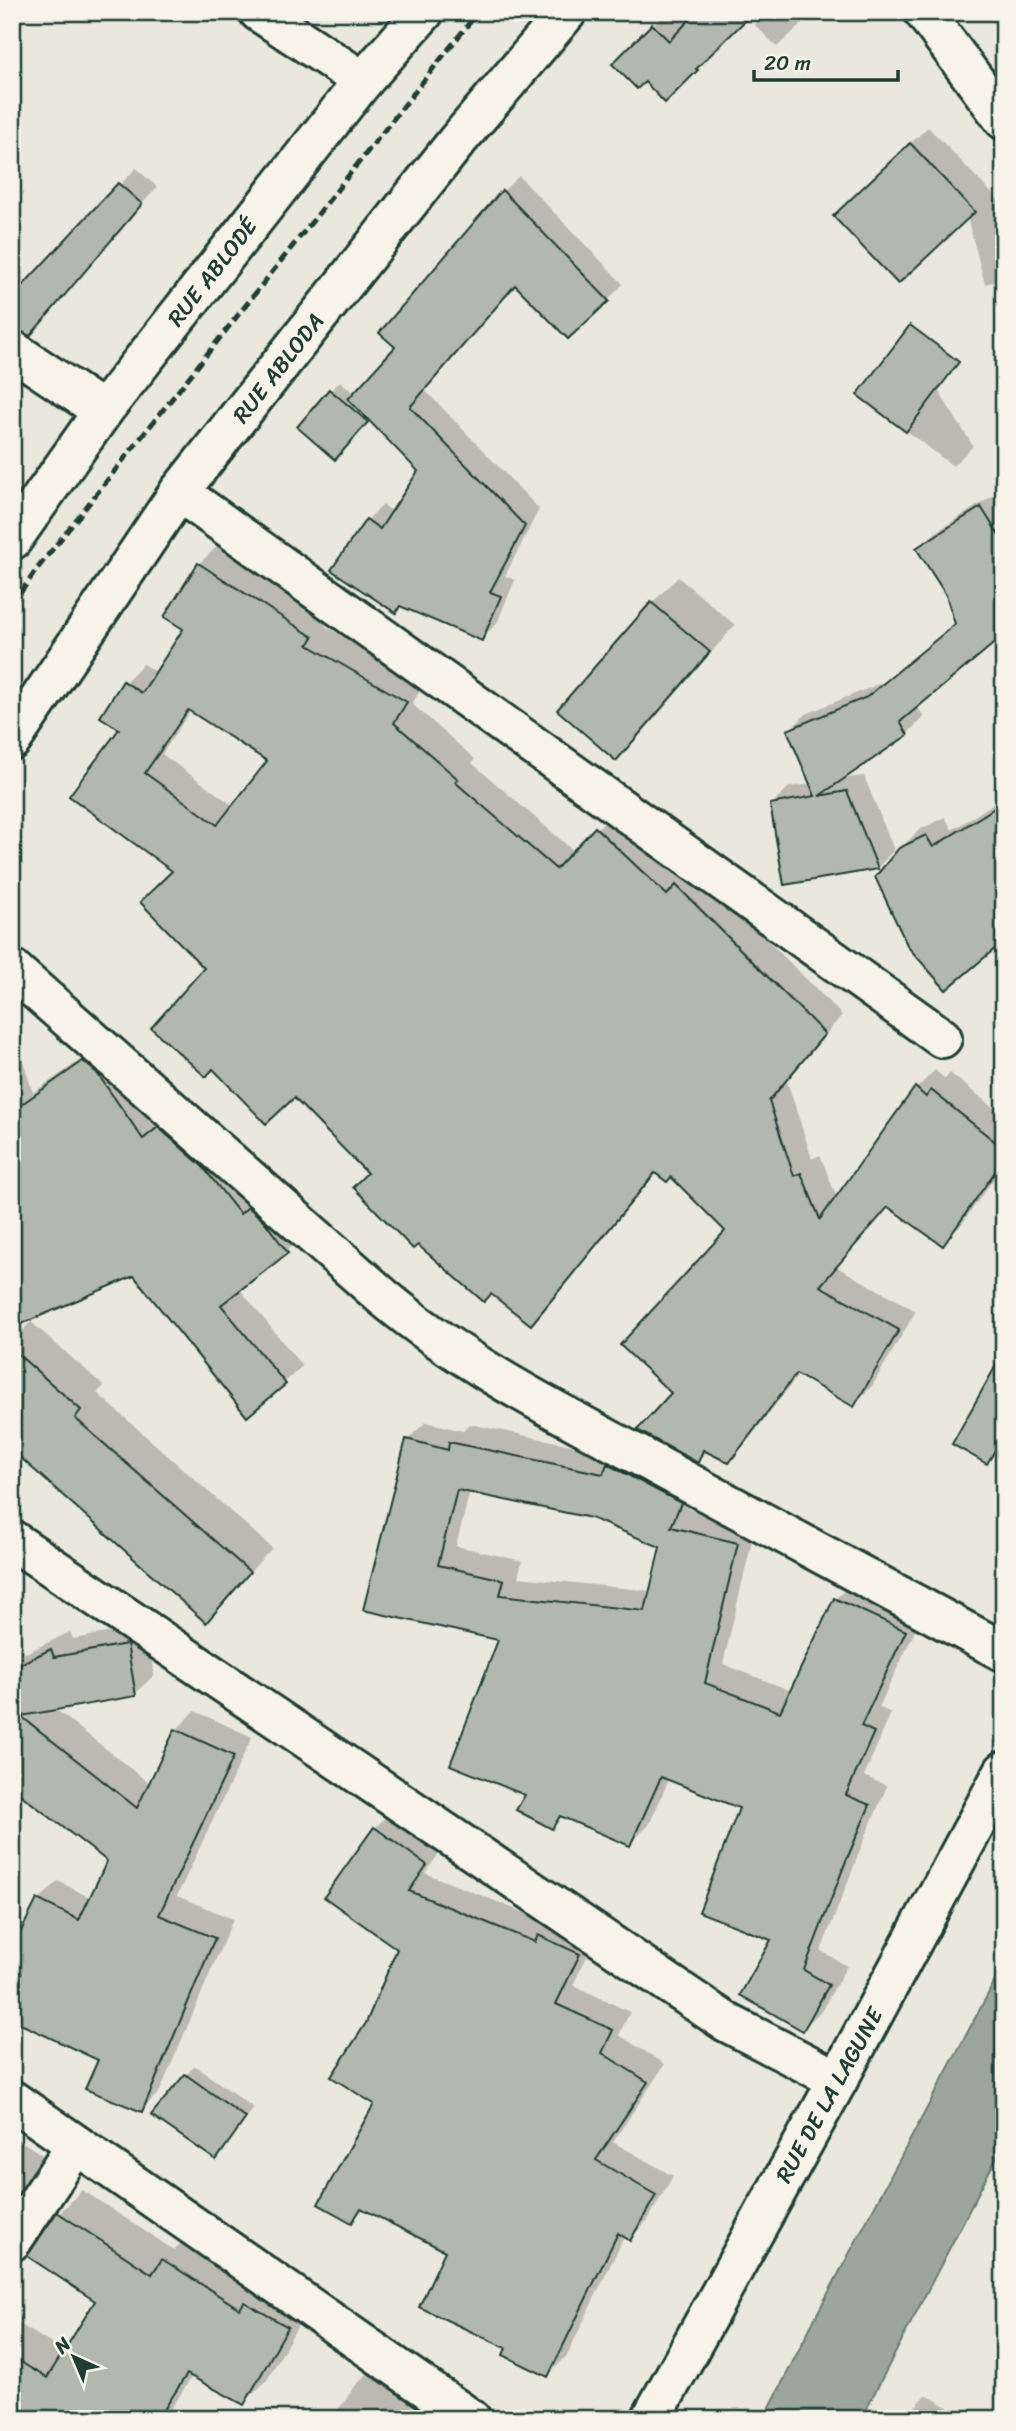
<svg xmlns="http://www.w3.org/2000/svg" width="1016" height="2431" viewBox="0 0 1016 2431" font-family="Sriracha,sans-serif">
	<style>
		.water { fill: #9ca69c; stroke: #6a7c72; stroke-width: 2 }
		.shadow { fill: #0003; fill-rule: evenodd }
		.building { fill: #b2b8ae; stroke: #1f3d34; stroke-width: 2; fill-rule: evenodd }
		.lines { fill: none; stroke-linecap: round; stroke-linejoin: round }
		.minor-casing { stroke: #1f3d34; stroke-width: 44 }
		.minor { stroke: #f7f3e8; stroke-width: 38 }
		.rail { stroke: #1f3d34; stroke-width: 5; stroke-dasharray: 10 5; stroke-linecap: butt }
		.labels { text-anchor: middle; stroke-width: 5; stroke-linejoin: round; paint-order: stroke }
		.street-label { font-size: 23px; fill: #1f3d34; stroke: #f7f3e8 }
	</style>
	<rect width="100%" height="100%" fill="#eae8dd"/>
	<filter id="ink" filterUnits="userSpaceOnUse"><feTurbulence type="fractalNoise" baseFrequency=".0143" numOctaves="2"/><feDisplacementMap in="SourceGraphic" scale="14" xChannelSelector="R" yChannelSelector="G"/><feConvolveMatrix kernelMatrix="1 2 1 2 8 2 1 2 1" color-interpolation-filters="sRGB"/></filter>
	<g filter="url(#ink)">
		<path class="water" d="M1004,1964V2143L861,2419H764L817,2314Z"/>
		<g class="shadow">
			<path d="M667,12H673L713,53L665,100L645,79L614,64Z"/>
			<path d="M762,12H814L777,47L755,25L765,15Z"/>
			<path d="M988,12H1004V25L997,28Z"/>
			<path d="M928,127L1004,206V279L985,284L967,217L852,198Z"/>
			<path d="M136,168L157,187L36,326L12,300Z"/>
			<path d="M519,176L623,284L608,300L517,284L425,390L539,509L505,576L515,580L497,623L481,639L402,605L396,611L367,520L383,505L393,512L420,471L370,418L344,448L299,427L340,381L355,394L397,347L503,191Z"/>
			<path d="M906,339L973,446L953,466L859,395Z"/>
			<path d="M12,342L37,362L12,391Z"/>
			<path d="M999,492L1004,500V607L919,548L936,532Z"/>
			<path d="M217,546L330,618L325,626L424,684L412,704L475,759L472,763L575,852L615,810L696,868L842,1015L787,1081L812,1159L820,1155L837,1198L917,1088L935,1070L945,1079L950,1073L1004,1116V1164L961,1225L942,1244L889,1206L837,1267L916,1311L872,1386L854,1405L799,1374L747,1442L729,1461L708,1450L698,1460L674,1393L728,1231L671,1175L657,1172L549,1305L531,1323L369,1173L207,968L175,870L121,729L102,716L125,682L143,664L157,673L185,628L199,564ZM191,710L269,760L234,806L162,754Z"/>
			<path d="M678,577L735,625L642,733L616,759L559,710L652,603Z"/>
			<path d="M968,612L917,706L924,717L907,734L840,779L864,776L894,850L878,867L786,883L772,804L789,787L811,784L789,731L806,714L886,681Z"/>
			<path d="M1004,797V939L900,849L919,830L945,817L952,830Z"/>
			<path d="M12,1026L33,1093L102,1045L304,1234L287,1251L239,1288L302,1366L284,1383L134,1274L12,1271Z"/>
			<path d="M31,1322L104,1386L97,1393L272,1548L206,1620L12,1448V1341Z"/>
			<path d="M1004,1357V1445L987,1462Z"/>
			<path d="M426,1422L463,1431L470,1424L619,1455L698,1484L688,1509L756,1524L723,1664L792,1691L836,1599L854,1580L924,1612L879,1707L891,1713L864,1776L887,1786L864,1840L821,1951L847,1966L822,2010L803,2029L774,1939L741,1807L669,1779L649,1825L630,1844L563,1815L552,1827L527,1794L500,1639L365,1608L407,1440ZM470,1491L591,1517L662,1546L651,1591L518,1577L522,1561L456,1546Z"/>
			<path d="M146,1626L154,1675L135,1694L54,1708L150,1784L176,1730L195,1711L252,1737L177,1896L233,1919L160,2091L142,2110L100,2059L23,2023L17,2029L12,2027V1943L17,1944L39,1900L58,1881L91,1898L109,1860L18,1790L12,1795V1640L26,1653L70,1632L73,1639Z"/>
			<path d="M393,1810L444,1847L425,1873L552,1924L597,1936L573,1985L630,2012L619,2035L665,2064L613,2142L673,2176L648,2220L630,2238L625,2235L566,2357L548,2375L509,2347L448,2250L365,2208L352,2221L376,2103L368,2024L399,1949L375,1828Z"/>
			<path d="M195,2066L254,2108L216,2158L186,2075Z"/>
			<path d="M12,2135L47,2158L12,2230Z"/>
			<path d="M82,2190L174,2250L187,2237L310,2304L267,2380L244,2403L193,2375L173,2406L160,2419H12V2329L18,2323L65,2352L98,2301L59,2214Z"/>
			<path d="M1004,2198V2209L999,2207Z"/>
			<path d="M382,2360L446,2419H331L356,2385Z"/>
			<path d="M926,2395L971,2419H904Z"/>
		</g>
		<g class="building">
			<path d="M697,12H754L696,69L698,70L665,103L645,82L637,89L612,64L652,24L669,41Z"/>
			<path d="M910,143L975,212L898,284L833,216Z"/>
			<path d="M118,183L142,204L30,336L12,328V297Z"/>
			<path d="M502,190L609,301L568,339L515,285L410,407L525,526L490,592L501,596L482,641L400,606L396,613L331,570L366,519L380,529L418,471L348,399L395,347L379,333Z"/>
			<path d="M910,325L959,362L906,432L857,395Z"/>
			<path d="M329,389L368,422L335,460L297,427Z"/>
			<path d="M981,507L1004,543V635L900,722L908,735L819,796L847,791L878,869L784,885L770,804L815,796L787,730L867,697L955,624L946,595L916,548Z"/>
			<path d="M198,563L313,637L308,645L407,702L394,723L458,779L455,782L556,869L595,827L667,895L676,885L825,1034L769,1101L794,1176L801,1173L820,1219L915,1087L926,1097L931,1090L1004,1149V1159L943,1246L888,1207L820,1286L899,1330L854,1407L796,1374L729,1463L703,1450L698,1463L637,1430L671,1393L620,1345L725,1231L671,1177L667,1182L655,1173L531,1325L491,1294L484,1302L418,1245L413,1249L353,1187L367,1173L294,1098L266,1124L213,1069L206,1077L151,1028L204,968L140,902L172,871L69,796L119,729L100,717L123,681L142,693L183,629L164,617ZM188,710L267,761L217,825L145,773Z"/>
			<path d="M651,602L710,652L616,761L557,710Z"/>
			<path d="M1004,802V941L946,990L908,947L875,877L899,848L926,835L933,847Z"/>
			<path d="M83,1061L97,1073L143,1139L158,1127L202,1166L240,1214L248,1207L264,1221L288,1253L221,1305L286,1384L247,1417L134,1276L12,1328V1111Z"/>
			<path d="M12,1349L81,1410L75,1418L250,1572L206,1623L12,1450Z"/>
			<path d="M1004,1351V1435L987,1464L952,1444Z"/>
			<path d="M406,1439L448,1450L449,1442L603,1474L607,1464L681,1503L671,1527L738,1543L705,1683L780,1712L834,1598L906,1631L861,1726L874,1732L846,1795L870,1805L846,1861L804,1970L829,1985L803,2031L740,1995L771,1940L699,1912L739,1808L661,1777L630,1846L560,1816L552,1829L516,1810L525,1795L450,1765L498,1640L363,1610ZM457,1490L591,1518L660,1547L645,1611L500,1595L504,1580L438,1565Z"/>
			<path d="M127,1644L136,1696L21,1716L137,1808L175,1729L234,1756L159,1915L215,1938L142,2112L85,2089L98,2060L12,2020V1949L37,1899L79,1920L107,1861L12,1788V1668L51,1649L54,1657Z"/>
			<path d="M374,1827L427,1865L409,1891L535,1942L538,1935L580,1954L556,2004L613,2030L602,2053L648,2082L596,2160L656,2195L630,2241L618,2233L548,2377L503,2355L506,2348L419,2307L445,2251L361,2208L352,2223L318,2204L374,2104L331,2077L366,2023L397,1949L324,1897Z"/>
			<path d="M185,2074L246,2118L216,2160L151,2115Z"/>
			<path d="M57,2212L152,2274L162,2259L240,2309L244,2302L288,2327L244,2405L187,2374L158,2419H12V2357L47,2378L95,2301L27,2256Z"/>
		</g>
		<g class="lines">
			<defs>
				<g id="minor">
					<path d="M259,12L363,81"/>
					<path d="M924,12L1004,120"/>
					<path d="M12,350L103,411"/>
					<path d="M179,492L942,1038"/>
					<path d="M12,540L103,411L363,81L424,12"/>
					<path d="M12,740L179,492L458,140L567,12"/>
					<path d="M12,969L383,1297C465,1366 564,1415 658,1466C773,1528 889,1590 1004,1652"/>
					<path d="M12,1540L726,2022L838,2080"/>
					<path d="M12,2100L471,2419"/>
					<path d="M12,2241L76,2145"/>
					<path d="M651,2419L838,2080L1004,1771"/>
				</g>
			</defs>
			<use href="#minor" class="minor-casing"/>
			<use href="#minor" class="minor"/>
			<path class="rail" d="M12,605L37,569L478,12"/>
		</g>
	</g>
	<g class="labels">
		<g class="street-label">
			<text transform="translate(212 272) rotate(-52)" y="8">RUE ABLODÉ</text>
			<text transform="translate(278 368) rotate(-52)" y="8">RUE ABLODA</text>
			<text transform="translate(829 2095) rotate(-61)" y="8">RUE DE LA LAGUNE</text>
		</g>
	</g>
	<rect width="1016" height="2431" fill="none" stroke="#f7f3e8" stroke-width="42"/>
	<rect x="21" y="21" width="974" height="2389" fill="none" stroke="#1f3d34" stroke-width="2.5" filter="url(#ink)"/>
	<g transform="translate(74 2357) rotate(316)" stroke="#f7f3e8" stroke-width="5" paint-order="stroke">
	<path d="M0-5L12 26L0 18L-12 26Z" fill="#1f3d34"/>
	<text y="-10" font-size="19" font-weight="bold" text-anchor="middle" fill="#1f3d34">N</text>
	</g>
	<path d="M754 70v10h144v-10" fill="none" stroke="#1f3d34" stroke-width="3.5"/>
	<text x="764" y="70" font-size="21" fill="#1f3d34" stroke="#f7f3e8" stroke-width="5" paint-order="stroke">20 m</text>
</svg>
